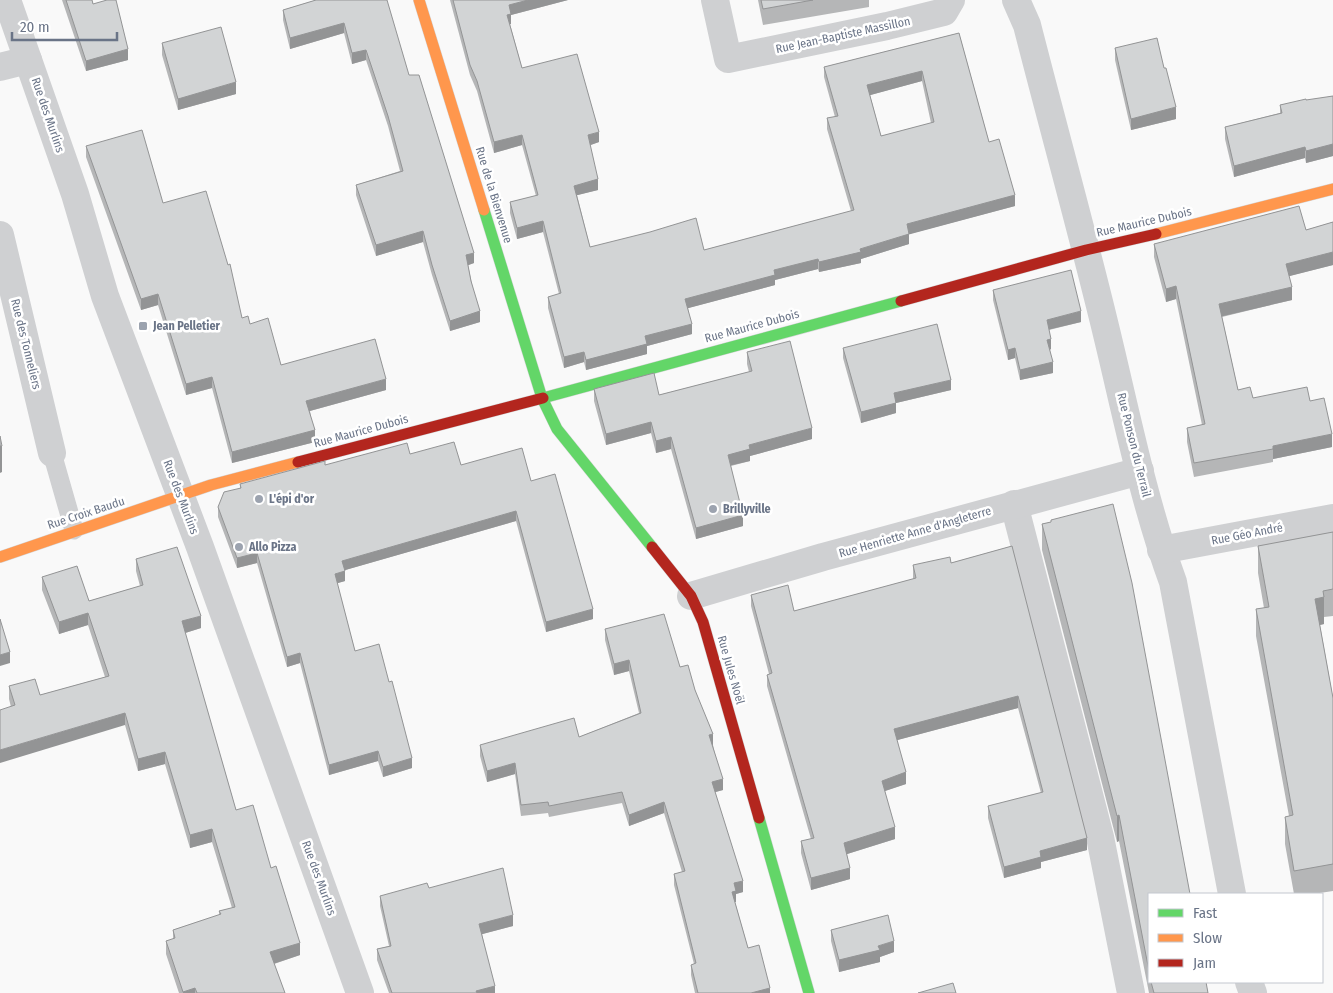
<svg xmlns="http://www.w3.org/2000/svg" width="1333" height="993" viewBox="0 0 1333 993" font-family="'Fira Sans Condensed',sans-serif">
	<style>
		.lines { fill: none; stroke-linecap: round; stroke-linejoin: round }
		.fast-casing { stroke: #d5d5d7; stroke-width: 12 }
		.slow-casing { stroke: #d5d5d7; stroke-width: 12 }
		.jam-casing { stroke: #d5d5d7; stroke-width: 12 }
		.lane { stroke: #cfd0d2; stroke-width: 19 }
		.street { stroke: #cfd0d2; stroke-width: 28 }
		.fast { stroke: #63d668; stroke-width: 11 }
		.slow { stroke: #ff974d; stroke-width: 11 }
		.jam { stroke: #b3261e; stroke-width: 11 }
		.wall { fill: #b5b6b7; fill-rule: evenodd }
		.shaded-wall { fill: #939495 }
		.building { fill: #d2d4d5; stroke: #939495; fill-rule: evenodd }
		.poi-dot { fill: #9ca3af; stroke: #fff; stroke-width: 2 }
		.labels { text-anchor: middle; stroke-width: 5; stroke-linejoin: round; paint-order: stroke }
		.street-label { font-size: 12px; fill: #6a7487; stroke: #fff }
		.poi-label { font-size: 12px; font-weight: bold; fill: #6a7487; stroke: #fff; text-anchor: start }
	</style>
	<rect width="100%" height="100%" fill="#f9f9f9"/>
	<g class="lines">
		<defs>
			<g id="fast">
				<path d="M484,210L542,398L557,429L652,547"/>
				<path d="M543,398L901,301"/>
				<path d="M759,818L809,993"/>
			</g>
			<g id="slow">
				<path d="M419,0L484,210"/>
				<path d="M1156,234L1333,189"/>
				<path d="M0,557L211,485L298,462"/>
			</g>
			<g id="jam">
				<path d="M901,301L1086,250L1156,234"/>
				<path d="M298,462L543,398"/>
				<path d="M652,547L691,596L703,622L759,818"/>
			</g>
		</defs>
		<use href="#fast" class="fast-casing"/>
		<use href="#slow" class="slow-casing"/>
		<use href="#jam" class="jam-casing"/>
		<path class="lane" d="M52,453L74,530"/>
		<g class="street">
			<path d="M7,0L75,194L105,296L200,547L360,993"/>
			<path d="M715,0L728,59L887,26L944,12L951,0"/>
			<path d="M1016,0L1027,25C1052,123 1079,220 1103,318C1125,407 1142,497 1173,582L1232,894"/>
			<path d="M0,67L28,60"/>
			<path d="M0,235L52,453"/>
			<path d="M1014,504L1100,837L1131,993"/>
			<path d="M1161,550L1333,518"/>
			<path d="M691,596L823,557L1140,471"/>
			<path d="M1249,982L1253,993"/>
		</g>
		<use href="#fast" class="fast"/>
		<use href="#slow" class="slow"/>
		<use href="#jam" class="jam"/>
	</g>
	<g class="wall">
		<path d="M62,0H92L93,4L128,60L86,71Z"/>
		<path d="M316,0L409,75L474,263L468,265L480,322L450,331L432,275L423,242L376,256L356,195V185L400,171L388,126L366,60L352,64L344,33L290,49L283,20V10Z"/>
		<path d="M450,0H568L511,15V24H510L522,68L599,142L590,145L598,190L577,195L590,247L704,250L851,211L827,129V118L835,117L824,77V67L959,33L989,142L1015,206L909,234V244L861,259V263L819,272L818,269L775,280V285L688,308L692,334L647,346V354L586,370L584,362L564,368L548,308V297L559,294L543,232L517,239L510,213V202L536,196L522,145L494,153L477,91L470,75ZM922,81L931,123L881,136L870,95Z"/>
		<path d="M758,0H869V7L763,25Z"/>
		<path d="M162,43L236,94L178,110L162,55Z"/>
		<path d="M1115,48L1176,119L1131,130L1115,60Z"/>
		<path d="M1333,96V156L1306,163L1305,158L1234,177L1225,139V127L1280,113V105Z"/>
		<path d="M86,146L163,203L242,318L250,324L281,365L386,390L310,411L315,442L232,463L212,388L186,395L158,305L141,310L86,157Z"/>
		<path d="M1333,222V265L1289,276L1292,300L1222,317L1238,390L1253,398L1310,401L1332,447L1273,459V462L1194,477L1187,442V428L1202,425L1176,299L1166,302L1154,257V244L1306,230Z"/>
		<path d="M993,290L1081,322L1049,330L1051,349L1050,350L1053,373L1020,380L1015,358L1008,360L993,300Z"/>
		<path d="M843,348L951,390L896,403V413L861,423L843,358Z"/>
		<path d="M747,352L812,439L750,456V461L731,466L743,526L696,539L671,449L656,453L651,433L606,445L594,401V389L659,395L749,372L747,364Z"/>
		<path d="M410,454L461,465L531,481L593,619L546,632L516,521L345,570V581L337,583L355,651L412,768L383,777L378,761L329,775L300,663L287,667L257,563L237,568L218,517V507L240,488V484L325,465Z"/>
		<path d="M1051,520L1149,894V982H1206L1208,993H1149L1119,841L1117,842L1042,550V524L1051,522Z"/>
		<path d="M1333,532V616L1324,617V624L1320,625L1333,698V891L1313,894H1294L1285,844V817L1289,816L1256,636V609L1264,608L1258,573V546Z"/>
		<path d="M1012,546L1087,850L1041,862V868L1004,878L988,818V806L1041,793L1018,708L897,740L906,784L885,791L895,839L847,854L850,879L811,890L801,853V841L811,839L767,686V675L769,674L751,606V595L794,611L913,579V565L951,563Z"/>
		<path d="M136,559L201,628L185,633L236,810L271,868L300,955L274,964L285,993H179L166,954V941L173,939V930L219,915V911L232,908L212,842L190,848L165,764L138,771L125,725L11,707L9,699V686L40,695L105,677L88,625L59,634L42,590V577L89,601L140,586L136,571Z"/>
		<path d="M605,629L680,667L695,690L713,745L723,790L715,792L743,892L736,894L735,902L748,948L770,993H695L691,975V965L694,964L674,885V874L682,872L664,813L629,826L622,803L549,817L548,813L521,816L515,774L487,782L480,756V745L579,737L639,713L629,671L614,675L605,640Z"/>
		<path d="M429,888L513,926L482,934L495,993H389L377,960V949L389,946L380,906V896Z"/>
		<path d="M831,930L894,952L880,957V962L839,972L831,941Z"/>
	</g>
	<g class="shaded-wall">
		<path d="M528,0H568L511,15V24L507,25V15L509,5Z"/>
		<path d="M344,23V33L290,49V38Z"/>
		<path d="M128,49V60L86,71V61Z"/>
		<path d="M366,50V60L352,64V53Z"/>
		<path d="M922,71V81L867,96V85Z"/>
		<path d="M236,82V94L178,110V99Z"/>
		<path d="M1176,107V119L1131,130V119Z"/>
		<path d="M599,132V142L588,146V135Z"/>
		<path d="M522,135V145L494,153V142Z"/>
		<path d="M1333,144V156L1306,163V151Z"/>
		<path d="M1305,147V158L1234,177V166Z"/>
		<path d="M598,179V190L574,196V186Z"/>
		<path d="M1015,195V206L907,235V224Z"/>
		<path d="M543,221V232L517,239V228Z"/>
		<path d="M423,231V242L376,256V245Z"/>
		<path d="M909,234V244L861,259V263L819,272V262Z"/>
		<path d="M1333,252V265L1286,277V264Z"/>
		<path d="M474,253V263L466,266V255Z"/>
		<path d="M818,259V269L775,280V285L685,309V299L774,270Z"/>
		<path d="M1176,286V299L1166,302V289Z"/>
		<path d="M1292,287V300L1219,317V304Z"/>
		<path d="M158,294V305L141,310V299Z"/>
		<path d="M480,311V322L450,331V321Z"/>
		<path d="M1081,311V322L1047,330V320Z"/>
		<path d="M692,324V334L647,346V354L586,370V360L645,336Z"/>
		<path d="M1051,339V349L1047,350V340Z"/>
		<path d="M1015,348V358L1008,360V350Z"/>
		<path d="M584,352V362L564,368V357Z"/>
		<path d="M1053,362V373L1020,380V370Z"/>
		<path d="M212,377V388L186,395V384Z"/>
		<path d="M386,379V390L306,412V401Z"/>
		<path d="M951,380V390L896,403V413L861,423V412L894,393Z"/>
		<path d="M651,422V433L606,445V434Z"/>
		<path d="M812,428V439L750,456V461L728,466V455L749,445Z"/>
		<path d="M315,430V442L232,463V452Z"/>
		<path d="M1332,434V447L1273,459V446Z"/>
		<path d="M671,437V449L656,453V441Z"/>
		<path d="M0,446H2V472L0,473Z"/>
		<path d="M516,511V521L342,571V561Z"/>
		<path d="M743,515V526L696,539V528Z"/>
		<path d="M257,553V563L237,568V558Z"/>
		<path d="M345,571V581L335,584V574Z"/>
		<path d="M1324,597V624L1315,626V599Z"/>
		<path d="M593,609V619L546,632V622Z"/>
		<path d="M88,613V625L59,634V622Z"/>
		<path d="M201,616V628L182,634V621Z"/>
		<path d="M10,652V663L0,666V655Z"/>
		<path d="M300,653V663L287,667V657Z"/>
		<path d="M629,660V671L614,675V664Z"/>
		<path d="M1018,696V708L894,741V729Z"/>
		<path d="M125,713V725L0,763V750Z"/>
		<path d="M713,734V745L709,746V735Z"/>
		<path d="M378,751V761L329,775V765Z"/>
		<path d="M165,752V764L138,771V759Z"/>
		<path d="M412,758V768L383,777V767Z"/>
		<path d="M515,763V774L487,782V771Z"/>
		<path d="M906,772V784L882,792V781Z"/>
		<path d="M723,779V790L712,793V782Z"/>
		<path d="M664,802V813L629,826V815Z"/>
		<path d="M1119,815V841L1117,842V816Z"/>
		<path d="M895,827V839L844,855V843Z"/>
		<path d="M212,829V842L190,848V835Z"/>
		<path d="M1087,838V850L1041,862V868L1004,878V867L1040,851Z"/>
		<path d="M850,868V879L811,890V878Z"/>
		<path d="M743,881V892L736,894V902H732V892L734,883Z"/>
		<path d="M513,915V926L479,935V924Z"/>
		<path d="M894,941V952L880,957V962L839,972V960L878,946Z"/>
		<path d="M300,943V955L270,965V952Z"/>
		<path d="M495,986V993H476V991Z"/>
		<path d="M195,988V993H183V992Z"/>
		<path d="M770,988V993H751Z"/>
	</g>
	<g class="building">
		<path d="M66,0H92L93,4L107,0H116L128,49L86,61Z"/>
		<path d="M316,0H387L409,75H419L474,253L466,255L471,281L480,311L450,321L432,265L423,231L376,245L356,185L403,171L388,116L366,50L352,53L344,23L290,38L283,10Z"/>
		<path d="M453,0H528L509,5L511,14L507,15L522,68L577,54L599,132L588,135L598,179L574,186L590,247L650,232L696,218L704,250L854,210L827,118L838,116L824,67L959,33L989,142L999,139L1015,195L907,224L909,234L860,249L861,252L819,262L818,259L774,270L775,275L685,299L692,324L645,336L647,344L586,360L584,352L564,357L548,297L561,293L543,221L517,228L510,202L538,195L522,135L494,142L477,81L470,65ZM922,71L934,122L881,136L867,85Z"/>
		<path d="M761,0H813L763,9Z"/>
		<path d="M221,27L236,82L178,99L162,43Z"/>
		<path d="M1157,38L1164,68H1166L1176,107L1131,119L1115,48Z"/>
		<path d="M1333,96V144L1306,151L1305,147L1234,166L1225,127L1282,113L1280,105L1306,99V100Z"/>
		<path d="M142,130L163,203L206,191L228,265L230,264L242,318L248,316L250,324L268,318L281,365L375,339L386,379L306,401L315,430L232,452L212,377L186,384L158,294L141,299L86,146Z"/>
		<path d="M1299,206L1306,230L1333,222V252L1286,264L1292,287L1219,304L1238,390L1250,387L1253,398L1307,387L1310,401L1324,398L1332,434L1273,446V449L1194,463L1187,428L1205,424L1176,286L1166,289L1154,244Z"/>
		<path d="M1071,270L1081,311L1047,320L1051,339L1047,340L1053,362L1020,370L1015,348L1008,350L993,290Z"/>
		<path d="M937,324L951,380L894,393L896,403L861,412L843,348Z"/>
		<path d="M790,341L812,428L749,445L750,449L728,455L743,515L696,528L671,437L656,441L651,422L606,434L594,389L654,373L659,395L752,371L747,352Z"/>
		<path d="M0,436L2,446H0Z"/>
		<path d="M454,442L461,465L522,448L531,481L555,474L593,609L546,622L516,511L342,561L345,571L335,574L355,651L379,644L389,682L392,681L412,758L383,767L378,751L329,765L300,653L287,657L257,553L237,558L218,507L224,492L241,488L240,484L325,461V465L407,443L410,454Z"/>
		<path d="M1113,504L1132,583L1190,894H1149V971L1119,815L1117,816L1042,524L1051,522V520Z"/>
		<path d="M1333,532V589L1323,591L1324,597L1315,599L1333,698V864L1294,871L1285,817L1293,815L1256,609L1269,607L1258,546Z"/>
		<path d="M1012,546L1087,838L1040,851L1041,857L1004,867L988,806L1043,792L1018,696L894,729L906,772L882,781L895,827L844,843L850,868L811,878L801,841L814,838L767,675L772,673L751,595L788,585L794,611L916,578L913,565L950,557L951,563Z"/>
		<path d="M177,547L201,616L182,621L236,810L253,805L271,868L276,866L300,943L270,952L285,993H197L195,988L183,992L166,941L175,938L173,930L221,914L219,911L235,907L212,829L190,835L165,752L138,759L125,713L0,750V710L15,705L9,686L35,679L40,695L109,676L88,613L59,622L42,577L77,566L89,601L143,585L136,559Z"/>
		<path d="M664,614L680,667L688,665L695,690L713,734L709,735L723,779L712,782L743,881L734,883L736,891L732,892L748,948L759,945L770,988L751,993H698L691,965L696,963L674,874L685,871L664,802L629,815L622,792L549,806L548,802L521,805L515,763L487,771L480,745L574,718L579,737L641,713L629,660L614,664L605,629Z"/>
		<path d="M0,619L10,652L0,655Z"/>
		<path d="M503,868L513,915L479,924L495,986L476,991L477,993H392L377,949L391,946L380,896L427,883L429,888Z"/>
		<path d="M888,915L894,941L878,946L880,950L839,960L831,930Z"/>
		<path d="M1151,982H1206L1208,993H1154Z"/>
		<path d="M953,983L956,993H918Z"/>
	</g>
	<g class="poi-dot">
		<rect x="138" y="321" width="10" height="10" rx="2.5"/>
		<circle cx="259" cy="499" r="5"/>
		<circle cx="713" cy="509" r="5"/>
		<circle cx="239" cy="547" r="5"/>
	</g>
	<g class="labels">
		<g class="street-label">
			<text transform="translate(843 35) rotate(-12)" y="4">Rue Jean-Baptiste Massillon</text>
			<text transform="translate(48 115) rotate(71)" y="4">Rue des Murlins</text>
			<text transform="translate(494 195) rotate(73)" y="4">Rue de la Bienvenue</text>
			<text transform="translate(1144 222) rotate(-13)" y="4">Rue Maurice Dubois</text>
			<text transform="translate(752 326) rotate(-15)" y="4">Rue Maurice Dubois</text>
			<text transform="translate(26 344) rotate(76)" y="4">Rue des Tonneliers</text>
			<text transform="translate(361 431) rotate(-15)" y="4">Rue Maurice Dubois</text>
			<text transform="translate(1134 445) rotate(76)" y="4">Rue Ponson du Terrail</text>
			<text transform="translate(181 497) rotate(69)" y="4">Rue des Murlins</text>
			<text transform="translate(86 513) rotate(-18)" y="4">Rue Croix Baudu</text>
			<text transform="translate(915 532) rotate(-16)" y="4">Rue Henriette Anne d'Angleterre</text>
			<text transform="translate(1247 534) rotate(-11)" y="4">Rue Géo André</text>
			<text transform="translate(731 670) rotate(74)" y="4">Rue Jules Noël</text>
			<text transform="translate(319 878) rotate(70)" y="4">Rue des Murlins</text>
		</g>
		<g class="poi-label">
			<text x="153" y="330">Jean Pelletier</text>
			<text x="269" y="503">L'épi d'or</text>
			<text x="723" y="513">Brillyville</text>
			<text x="249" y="551">Allo Pizza</text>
		</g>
	</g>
	<rect x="1148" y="893" width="175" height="90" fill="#ffffff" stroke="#c3c7cf"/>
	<rect x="1158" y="909" width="25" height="8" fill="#63d668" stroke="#c3c7cf"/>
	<text x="1193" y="918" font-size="15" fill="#6a7487">Fast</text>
	<rect x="1158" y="934" width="25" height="8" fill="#ff974d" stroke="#c3c7cf"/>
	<text x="1193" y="943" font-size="15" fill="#6a7487">Slow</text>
	<rect x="1158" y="959" width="25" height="8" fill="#b3261e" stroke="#c3c7cf"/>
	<text x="1193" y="968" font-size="15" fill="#6a7487">Jam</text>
	<path d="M12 32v8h105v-8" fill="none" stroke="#6a7487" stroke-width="2.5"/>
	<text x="20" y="32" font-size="15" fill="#6a7487" stroke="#ffffff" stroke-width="4" paint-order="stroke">20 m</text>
</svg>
